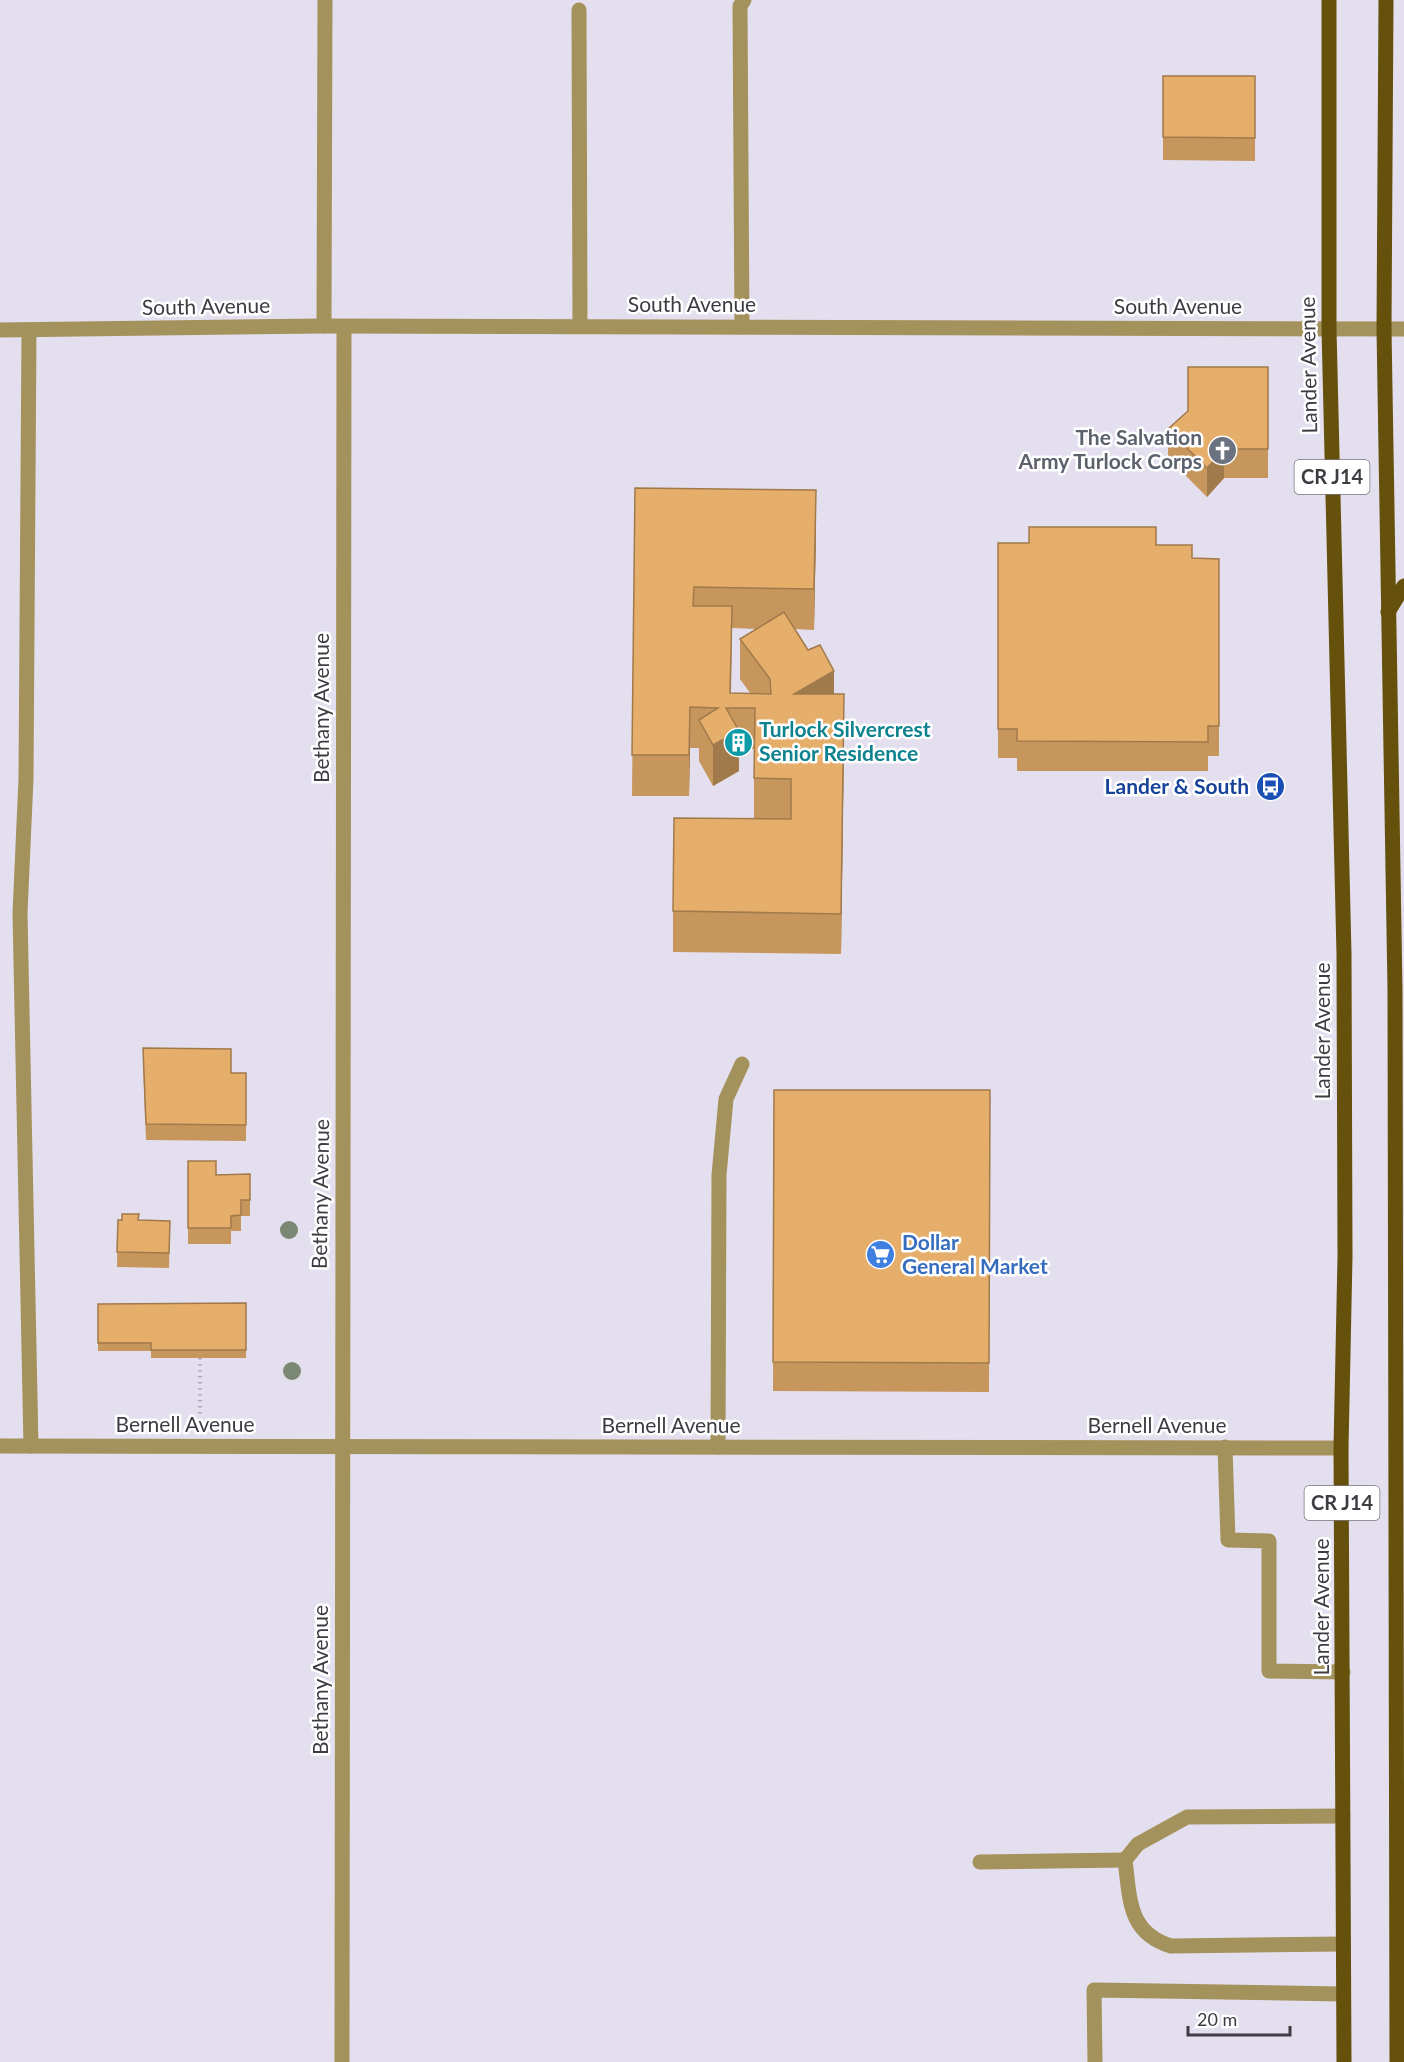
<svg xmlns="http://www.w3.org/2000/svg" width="1404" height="2062" viewBox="0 0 1404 2062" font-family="Lato,sans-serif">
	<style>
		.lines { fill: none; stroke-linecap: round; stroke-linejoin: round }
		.path { stroke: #b1adba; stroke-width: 4; stroke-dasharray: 1.5 4.5; stroke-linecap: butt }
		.minor { stroke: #a4925c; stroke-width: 15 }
		.major { stroke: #65500c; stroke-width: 15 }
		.tree { fill: #7a8772 }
		.wall { fill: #c6965c; fill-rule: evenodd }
		.shaded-wall { fill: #a17a4b }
		.building { fill: #e6ae6b; stroke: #a17a4b; stroke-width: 1.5 }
		.labels { text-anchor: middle; stroke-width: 5; stroke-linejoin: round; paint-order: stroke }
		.shield { fill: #fff; stroke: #78767b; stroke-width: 1.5 }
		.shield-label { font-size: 20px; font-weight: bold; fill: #3e3c42 }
		.street-label { font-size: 21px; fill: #3e3c42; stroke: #fff }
		.worship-label { font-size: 21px; font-weight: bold; fill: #5b616d; stroke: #fff; text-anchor: end }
		.culture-label { font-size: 21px; font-weight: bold; fill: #0d838f; stroke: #fff; text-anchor: start }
		.transit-label { font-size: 21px; font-weight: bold; fill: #164399; stroke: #fff; text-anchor: end }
		.shop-label { font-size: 21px; font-weight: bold; fill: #366cbe; stroke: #fff; text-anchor: start }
	</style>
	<rect width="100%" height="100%" fill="#e4dfef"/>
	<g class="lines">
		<path class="path" d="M200,1358V1414"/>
		<g class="minor">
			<path d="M579,10L580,326"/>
			<path d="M324,326L325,0"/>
			<path d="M742,327L740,6L744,0"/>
			<path d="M0,330L324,326L1404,329"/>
			<path d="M29,330L26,779L20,913L31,1446"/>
			<path d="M0,1446L1341,1448"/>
			<path d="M718,1447L719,1175L726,1099L742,1064"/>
			<path d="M1225,1447L1228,1540L1269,1541V1671L1343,1672"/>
			<path d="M1343,1816L1187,1817L1138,1844L1125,1860C1130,1899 1128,1933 1171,1946L1343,1944"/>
			<path d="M980,1862L1125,1860"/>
			<path d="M342,2062L344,327"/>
			<path d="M1095,2062L1094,1990L1343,1994"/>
		</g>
		<g class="major">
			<path d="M1329,0V329L1344,954L1345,1257L1341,1448L1344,2062"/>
			<path d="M1386,0L1384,329L1395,990L1397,2062"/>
			<path d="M1388,612L1404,586"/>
		</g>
	</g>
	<g class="tree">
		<circle cx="289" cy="1230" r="9"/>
		<circle cx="292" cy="1371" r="9"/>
	</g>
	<g class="wall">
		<path d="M1163,76H1255V161L1163,160Z"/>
		<path d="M1268,367V478H1224L1207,497L1168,458V429Z"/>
		<path d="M635,488L816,531L814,630L795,629L834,694L844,735L841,954L673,952V911L754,819V749H739V771L713,786L699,761V748H690L689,796H632ZM732,628L756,629L740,639V679L750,693H731Z"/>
		<path d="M998,543L1156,545L1192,558L1219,559V756H1208V771H1017V758H998Z"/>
		<path d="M143,1063L231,1073H246V1141L146,1140Z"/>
		<path d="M774,1090H990L989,1392L773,1391Z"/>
		<path d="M188,1161L216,1175L250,1174V1216H241V1231H231V1244H188Z"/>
		<path d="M118,1220L170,1221L169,1268L117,1267Z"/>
		<path d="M246,1303V1358H151V1351H98V1304Z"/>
	</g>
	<g class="shaded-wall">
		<path d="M1224,449V478L1207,497V468Z"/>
		<path d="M816,490V531L814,630V589Z"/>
		<path d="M834,671V712L794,694Z"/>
		<path d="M844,694V735L841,954V914Z"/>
		<path d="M690,707V748L689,796V755Z"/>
		<path d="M739,731V771L713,786V745Z"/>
	</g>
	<g class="building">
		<path d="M1163,76H1255V138L1163,137Z"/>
		<path d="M1188,367H1268V449H1224L1207,468L1168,429L1188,411Z"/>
		<path d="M635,488L816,490L814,589L694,587L693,606H732L730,693L771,694L770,679L740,639L784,612L808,650L820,645L834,671L794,694H844L841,914L673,911L674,818L791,819V779L754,778L755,708H726L739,731L713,745L699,720L718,708L690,707L689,755H632Z"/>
		<path d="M1029,527H1156V545H1192V558L1219,559V726H1208V742L1017,741V729H998V543H1029Z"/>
		<path d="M143,1048L231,1049V1073H246V1125L146,1124Z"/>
		<path d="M774,1090H990L989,1363L773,1362Z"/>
		<path d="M188,1161H216V1175L250,1174V1200H241V1215L231,1216V1228H188Z"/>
		<path d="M122,1214H139L138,1220L170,1221L169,1253L117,1252L118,1220H122Z"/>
		<path d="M246,1303V1350H151V1343H98V1304Z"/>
	</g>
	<defs>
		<symbol id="church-disc" viewBox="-11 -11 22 22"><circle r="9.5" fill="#6b7280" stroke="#fff"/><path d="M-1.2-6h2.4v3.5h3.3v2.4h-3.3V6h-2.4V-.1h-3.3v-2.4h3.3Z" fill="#fff"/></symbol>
		<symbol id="building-disc" viewBox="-11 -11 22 22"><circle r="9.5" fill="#0f9aa8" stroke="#fff"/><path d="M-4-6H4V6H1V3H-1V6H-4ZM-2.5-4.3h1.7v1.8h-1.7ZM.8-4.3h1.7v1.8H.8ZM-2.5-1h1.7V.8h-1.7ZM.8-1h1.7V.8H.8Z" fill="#fff"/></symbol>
		<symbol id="bus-disc" viewBox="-11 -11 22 22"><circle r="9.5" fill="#1a4fb4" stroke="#fff"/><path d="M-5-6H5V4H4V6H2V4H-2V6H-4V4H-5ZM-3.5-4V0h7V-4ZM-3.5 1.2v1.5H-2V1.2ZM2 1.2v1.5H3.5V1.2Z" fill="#fff"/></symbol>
		<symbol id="supermarket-disc" viewBox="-11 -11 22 22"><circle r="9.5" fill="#3f7fe0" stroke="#fff"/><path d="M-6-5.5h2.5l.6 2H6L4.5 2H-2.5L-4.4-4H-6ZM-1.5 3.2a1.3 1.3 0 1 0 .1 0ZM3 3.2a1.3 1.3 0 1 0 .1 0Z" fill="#fff"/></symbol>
	</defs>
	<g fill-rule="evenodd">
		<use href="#church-disc" x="1206" y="434" width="33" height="33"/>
		<use href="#building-disc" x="722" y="726" width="33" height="33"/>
		<use href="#bus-disc" x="1254" y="770" width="33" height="33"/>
		<use href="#supermarket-disc" x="864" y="1238" width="33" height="33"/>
	</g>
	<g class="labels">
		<g class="shield">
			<rect x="1294.5" y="460" width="75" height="34" rx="4.5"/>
			<rect x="1304.5" y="1486" width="75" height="34" rx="4.5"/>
		</g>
		<g class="shield-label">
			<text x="1332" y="484">CR J14</text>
			<text x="1342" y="1510">CR J14</text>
		</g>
		<g class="street-label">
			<text x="692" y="312">South Avenue</text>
			<text transform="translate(206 307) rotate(-1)" y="7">South Avenue</text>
			<text x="1178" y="314">South Avenue</text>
			<text transform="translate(1309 365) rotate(-91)" y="7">Lander Avenue</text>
			<text transform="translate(322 708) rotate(-90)" y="7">Bethany Avenue</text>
			<text transform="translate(1323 1031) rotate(-90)" y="7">Lander Avenue</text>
			<text transform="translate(321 1194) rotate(-89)" y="7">Bethany Avenue</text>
			<text x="185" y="1432">Bernell Avenue</text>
			<text x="671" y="1433">Bernell Avenue</text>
			<text x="1157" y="1433">Bernell Avenue</text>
			<text transform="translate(1322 1607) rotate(-90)" y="7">Lander Avenue</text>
			<text transform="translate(321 1680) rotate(-90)" y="7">Bethany Avenue</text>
		</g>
		<g class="worship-label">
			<text x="1202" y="445">The Salvation<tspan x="1202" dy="24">Army Turlock Corps</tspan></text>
		</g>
		<g class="culture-label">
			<text x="759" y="737">Turlock Silvercrest<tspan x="759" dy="24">Senior Residence</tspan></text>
		</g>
		<g class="transit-label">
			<text x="1249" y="794">Lander &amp; South</text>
		</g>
		<g class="shop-label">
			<text x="902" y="1250">Dollar<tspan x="902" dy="24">General Market</tspan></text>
		</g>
	</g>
	<path d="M1188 2026v9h102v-9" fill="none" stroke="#3e3c42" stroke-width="3"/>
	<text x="1197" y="2026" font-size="18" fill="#3e3c42" stroke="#ffffff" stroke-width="4.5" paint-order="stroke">20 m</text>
</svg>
